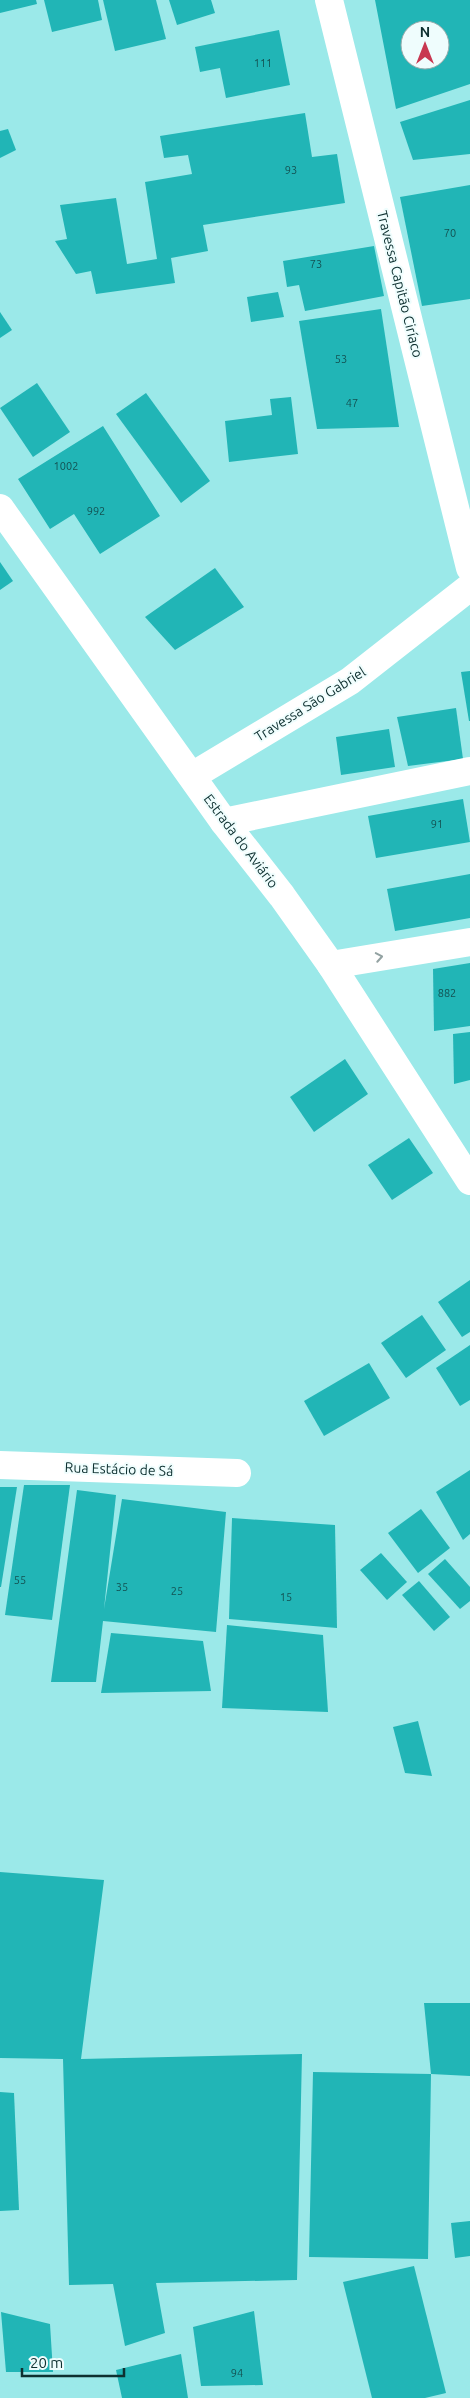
<svg xmlns="http://www.w3.org/2000/svg" width="470" height="2398" viewBox="0 0 470 2398" font-family="Ubuntu,sans-serif">
	<style>
		.building { fill: #21b5b6; fill-rule: evenodd }
		.lines { fill: none; stroke-linecap: round; stroke-linejoin: round }
		.minor { stroke: #fff; stroke-width: 28 }
		.oneway { stroke: #93a2a2 }
		.labels { text-anchor: middle; stroke-width: 4; stroke-linejoin: round; paint-order: stroke }
		.number-label { font-size: 11px; fill: #135152 }
		.street-label { font-size: 14px; fill: #0e3030; stroke: #effdfd }
	</style>
	<rect width="100%" height="100%" fill="#9be9e9"/>
	<g class="building">
		<path d="M0,0H36L37,4L0,13Z"/>
		<path d="M44,0H98L102,20L52,32Z"/>
		<path d="M103,0H156L166,39L115,51Z"/>
		<path d="M169,0H211L215,13L177,25Z"/>
		<path d="M375,0H470V84L396,109ZM410,30H440V60H410Z"/>
		<path d="M279,30L290,85L226,98L220,68L200,72L195,47Z"/>
		<path d="M470,100V154L413,160L400,122Z"/>
		<path d="M305,113L312,157L337,154L345,203L203,225L208,251L171,258L175,283L96,294L91,271L76,274L55,241L67,239L60,205L116,198L127,264L157,259L145,182L192,174L188,155L164,158L160,136Z"/>
		<path d="M8,129L16,150L0,158V131Z"/>
		<path d="M470,185V299L422,306L400,197Z"/>
		<path d="M374,246L384,296L305,311L299,285L287,287L283,261Z"/>
		<path d="M278,292L284,317L251,322L247,297Z"/>
		<path d="M381,309L399,427L317,429L299,321Z"/>
		<path d="M0,312L12,330L0,338Z"/>
		<path d="M37,383L70,432L33,457L0,408Z"/>
		<path d="M146,393L210,481L181,503L116,414Z"/>
		<path d="M291,397L298,454L229,462L225,421L272,415L270,399Z"/>
		<path d="M103,426L160,516L100,554L74,514L50,529L18,479Z"/>
		<path d="M0,562L13,581L0,590Z"/>
		<path d="M215,568L244,607L175,650L145,617Z"/>
		<path d="M470,671V721H469L461,672Z"/>
		<path d="M456,708L463,759L408,766L397,717Z"/>
		<path d="M389,729L395,767L341,775L336,737Z"/>
		<path d="M463,799L470,842L376,858L368,816Z"/>
		<path d="M470,874V918L395,931L387,889Z"/>
		<path d="M470,963V1026L434,1031L433,969Z"/>
		<path d="M470,1032V1080L454,1084L453,1034Z"/>
		<path d="M345,1059L368,1094L314,1132L290,1097Z"/>
		<path d="M409,1138L433,1173L392,1200L368,1165Z"/>
		<path d="M470,1280V1332L462,1337L438,1302Z"/>
		<path d="M422,1315L446,1350L406,1378L381,1343Z"/>
		<path d="M470,1345V1400L460,1406L436,1368Z"/>
		<path d="M369,1363L390,1398L324,1436L304,1401Z"/>
		<path d="M470,1470V1534L463,1540L436,1492Z"/>
		<path d="M24,1485H70L52,1620L5,1615Z"/>
		<path d="M0,1487H17L1,1587H0Z"/>
		<path d="M77,1490L116,1495L104,1609L122,1499L226,1512L216,1632L103,1621L96,1682H51Z"/>
		<path d="M421,1509L450,1548L418,1573L388,1533Z"/>
		<path d="M232,1518L335,1525L337,1628L229,1619Z"/>
		<path d="M381,1553L407,1582L387,1600L360,1570Z"/>
		<path d="M445,1559L470,1587V1601L460,1609L428,1574Z"/>
		<path d="M419,1581L450,1617L434,1631L402,1595Z"/>
		<path d="M227,1625L323,1635L328,1712L222,1708Z"/>
		<path d="M111,1633L203,1641L211,1691L101,1693Z"/>
		<path d="M418,1721L432,1776L405,1773L393,1727Z"/>
		<path d="M0,1872L104,1880L81,2059L302,2054L297,2280L156,2283L165,2333L125,2346L113,2284L69,2285L63,2059L0,2058Z"/>
		<path d="M424,2003H470V2076L431,2074L428,2259L309,2257L313,2072L431,2074Z"/>
		<path d="M0,2092L14,2093L19,2210L0,2211Z"/>
		<path d="M470,2221V2256L455,2258L451,2223Z"/>
		<path d="M414,2266L446,2393L425,2398H372L343,2282Z"/>
		<path d="M254,2311L263,2385L201,2386L193,2327Z"/>
		<path d="M1,2312L50,2324L53,2372H6Z"/>
		<path d="M181,2354L188,2398H122L116,2370Z"/>
	</g>
	<g class="lines">
		<g class="minor">
			<path d="M329,0L470,568"/>
			<path d="M0,508L224,822L282,896L331,965L470,1181"/>
			<path d="M192,776L350,681L470,587"/>
			<path d="M224,822L470,771"/>
			<path d="M331,965L470,942"/>
			<path d="M0,1465L237,1473"/>
		</g>
	</g>
	<defs><path id="oneway-chevron" d="M-2-3.5L2.5 0L-2 3.5" fill="none" stroke-width="1.6" stroke-linecap="round" stroke-linejoin="round" transform="scale(1.25)"/></defs>
	<use class="oneway" href="#oneway-chevron" transform="translate(379 957) rotate(-10)"/>
	<g class="labels">
		<g class="number-label">
			<text x="263" y="67">111</text>
			<text x="291" y="174">93</text>
			<text x="450" y="237">70</text>
			<text x="316" y="268">73</text>
			<text x="341" y="363">53</text>
			<text x="352" y="407">47</text>
			<text x="66" y="470">1002</text>
			<text x="96" y="515">992</text>
			<text x="437" y="828">91</text>
			<text x="447" y="997">882</text>
			<text x="20" y="1584">55</text>
			<text x="122" y="1591">35</text>
			<text x="177" y="1595">25</text>
			<text x="286" y="1601">15</text>
			<text x="237" y="2377">94</text>
		</g>
		<g class="street-label">
			<text transform="translate(400 284) rotate(76)" y="5">Travessa Capitão Ciríaco</text>
			<text transform="translate(310 704) rotate(-32)" y="5">Travessa São Gabriel</text>
			<text transform="translate(241 841) rotate(53)" y="5">Estrada do Aviário</text>
			<text transform="translate(119 1469) rotate(2)" y="5">Rua Estácio de Sá</text>
		</g>
	</g>
	<g transform="translate(425 45)"><circle r="24" fill="#effdfd" stroke="#95abab"/>
	<path d="M0-4L9 19L0 12L-9 19Z" fill="#c83750"/>
	<text y="-8" font-size="14" font-weight="bold" text-anchor="middle" fill="#0e3030">N</text>
	</g>
	<path d="M22 2368v8h102v-8" fill="none" stroke="#0e3030" stroke-width="2.5"/>
	<text x="30" y="2368" font-size="15" fill="#0e3030" stroke="#effdfd" stroke-width="4" paint-order="stroke">20 m</text>
</svg>
